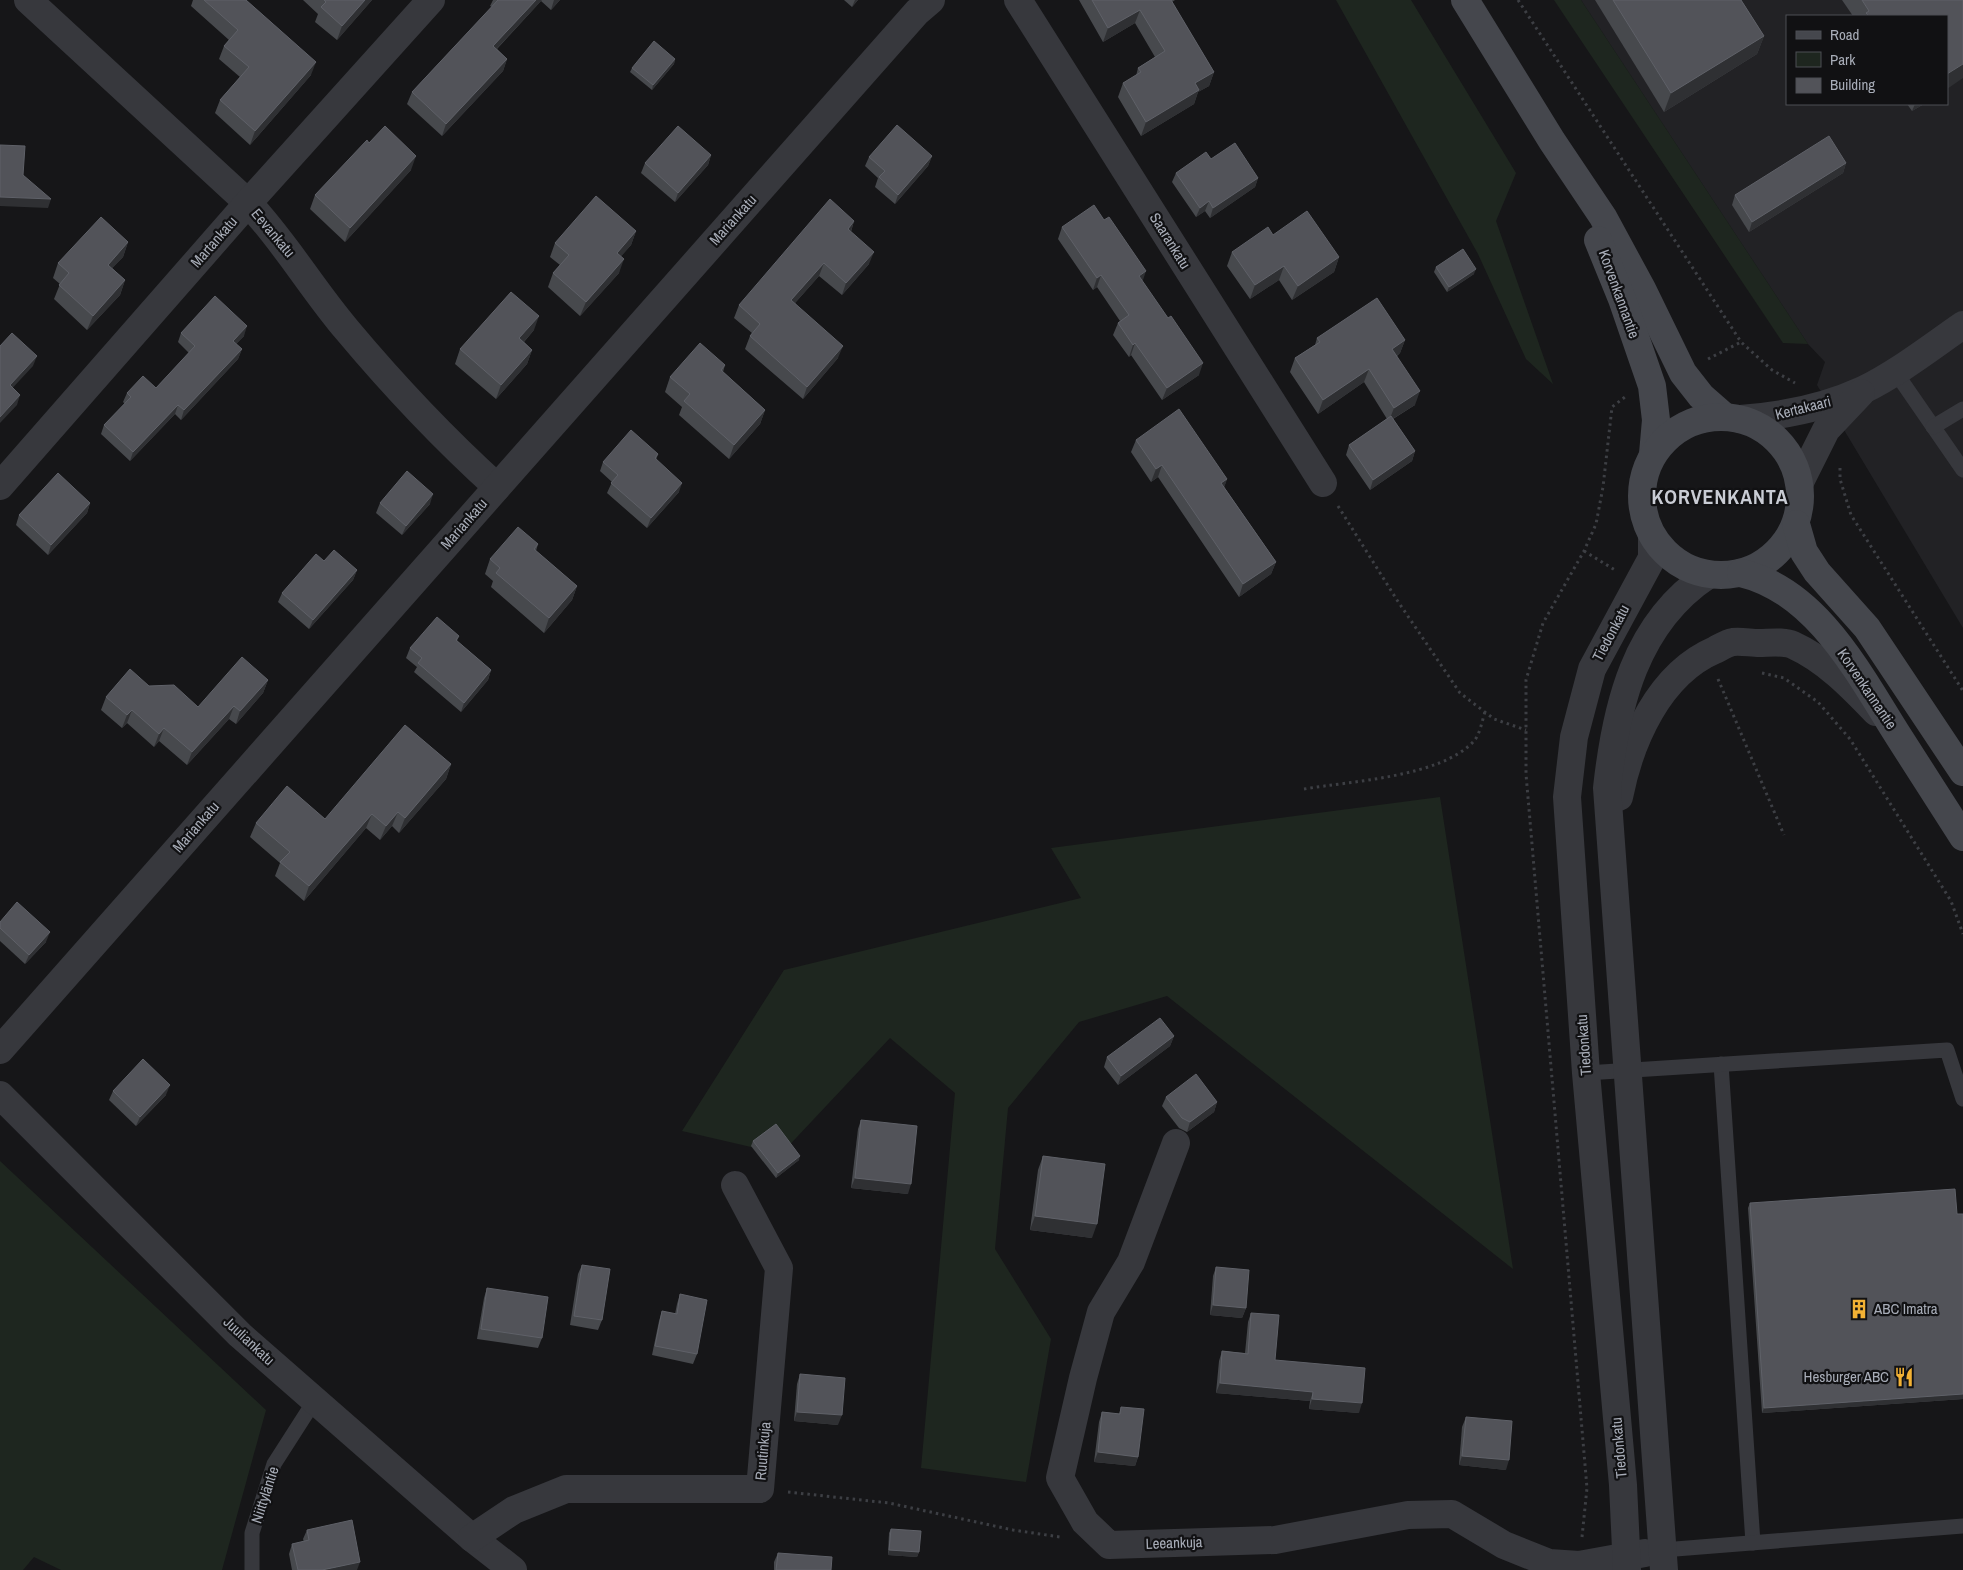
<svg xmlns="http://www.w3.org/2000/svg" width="1963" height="1570" viewBox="0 0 1963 1570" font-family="'Archivo Narrow',sans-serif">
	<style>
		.built { fill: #222225; fill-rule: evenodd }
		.green { fill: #1e261f }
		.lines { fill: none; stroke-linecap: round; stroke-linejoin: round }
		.path { stroke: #3d3f44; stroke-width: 3; stroke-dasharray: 2.5 4; stroke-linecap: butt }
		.lane { stroke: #37383d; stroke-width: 15 }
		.street { stroke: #37383d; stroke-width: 28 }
		.secondary { stroke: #45474d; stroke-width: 28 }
		.wall { fill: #47494d }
		.shaded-wall { fill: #2f3033 }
		.building { fill: #525359; stroke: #5f6168 }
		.labels { text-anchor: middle; stroke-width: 4.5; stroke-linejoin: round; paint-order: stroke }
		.street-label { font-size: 15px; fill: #a8adb8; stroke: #111113 }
		.poi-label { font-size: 15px; fill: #a8adb8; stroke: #111113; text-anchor: start }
		.district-label { font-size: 20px; font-weight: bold; letter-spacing: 1px; fill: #c9ccd4; stroke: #111113 }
	</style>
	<rect width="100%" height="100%" fill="#161618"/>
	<path class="built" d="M1581,0H1963V628L1817,385L1825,362L1808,344ZM1787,16H1947V104H1787Z"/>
	<g class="green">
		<path d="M1336,0H1411L1516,173L1496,221L1553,384L1526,359L1478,254Z"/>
		<path d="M1554,0H1581L1808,344L1783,343Z"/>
		<path d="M1440,797L1513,1269L1167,996L1079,1022L1008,1108L995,1249L1051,1339L1026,1482L921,1468L955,1093L890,1038L781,1154L682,1131L784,970L1081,898L1051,848Z"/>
		<path d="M0,1161L266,1410L222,1570H61L34,1557L23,1570H0Z"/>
	</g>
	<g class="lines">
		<g class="path">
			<path d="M1518,0L1741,342L1772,370L1795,383"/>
			<path d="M1708,359L1741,342"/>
			<path d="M1840,468V479L1851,515L1963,691"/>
			<path d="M1338,506L1397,600L1460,693L1494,719L1526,730"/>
			<path d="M1584,551L1615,570"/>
			<path d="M1762,673L1784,678L1818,702L1850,739L1951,901L1963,934"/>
			<path d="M1718,679L1784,835"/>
			<path d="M1304,789C1352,781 1441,777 1474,741C1480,734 1482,721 1485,712"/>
			<path d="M788,1492L889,1503L1013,1530L1060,1537"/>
			<path d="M1582,1537L1587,1488L1526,774V680L1543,623L1584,551L1596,524L1603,487L1612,407L1625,397"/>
		</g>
		<g class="lane">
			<path d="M1894,370L1963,470"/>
			<path d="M1933,427L1963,409"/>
			<path d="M1721,1064L1753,1543"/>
			<path d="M1586,1073L1947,1050L1963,1099"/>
			<path d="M1663,1550L1963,1526"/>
			<path d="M252,1570V1533L274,1464L315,1400"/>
		</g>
		<g class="street">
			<path d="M28,0L248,203C285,242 312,289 347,330C393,385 443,438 497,487"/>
			<path d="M1018,0L1323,483"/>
			<path d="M1740,419C1783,416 1824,408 1863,390C1898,373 1931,347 1963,325"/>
			<path d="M1800,482L1826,430L1861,393"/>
			<path d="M0,486L248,203L431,0"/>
			<path d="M1619,797C1630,741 1659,674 1715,650C1721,647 1727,643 1733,642C1741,641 1751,643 1759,643C1769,643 1784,641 1793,645C1826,660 1851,686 1876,712"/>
			<path d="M0,1050L917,12L931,0"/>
			<path d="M0,1095L240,1335L472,1538L513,1570"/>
			<path d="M1176,1143L1131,1262L1101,1312L1083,1378L1060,1478L1085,1522L1109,1545L1275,1540L1408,1515L1452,1514L1504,1545L1549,1563L1579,1565L1645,1553"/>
			<path d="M472,1538L514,1510L566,1489H760L779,1268L735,1185"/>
			<path d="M1627,1570L1623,1485L1586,1073L1567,797L1574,737L1592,669L1652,558V536"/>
			<path d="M1664,1570L1607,788C1616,706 1635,623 1708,575"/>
		</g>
		<g class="secondary">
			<path d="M1465,0L1552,141L1603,217L1642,289L1683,373L1701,396L1725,417"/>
			<path d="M1598,240L1622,299L1652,386L1656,420L1653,454"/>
			<circle cx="1721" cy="496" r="79"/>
			<path d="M1796,524L1804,552L1817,572L1867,628L1963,772"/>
			<path d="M1741,573C1818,591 1860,676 1899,737C1920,770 1942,804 1963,837"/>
		</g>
	</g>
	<g class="wall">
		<path d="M193,0H246L311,75L250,145L215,113L220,100L240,77L219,59L224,46L229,40L191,6Z"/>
		<path d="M303,0H372L337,40L315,22L318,14Z"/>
		<path d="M493,0H560L551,10L541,1L497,49L507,59L503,71L442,136L407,104L412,92L492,7L490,6Z"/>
		<path d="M844,0H858L852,7Z"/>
		<path d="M1079,0H1175L1172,2L1214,72L1209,86L1198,92L1194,104L1141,136L1118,97L1123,83L1136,76L1138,68L1155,57L1135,23L1103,42Z"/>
		<path d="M1595,0H1741L1764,36L1757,54L1664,112Z"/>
		<path d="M1842,0H1963L1947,16H1853Z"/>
		<path d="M675,59L674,64L652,90L630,72L632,68Z"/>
		<path d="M1907,104H1924L1912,111Z"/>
		<path d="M369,143L411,170L345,242L310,209L315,195Z"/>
		<path d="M711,155L708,165L675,202L641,173L645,163Z"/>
		<path d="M932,156L928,166L895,204L875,187L878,178L865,166L869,157Z"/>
		<path d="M1211,159L1258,178L1255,187L1210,218L1205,211L1196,217L1172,182L1176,173Z"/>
		<path d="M1846,163L1843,173L1749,232L1732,205L1735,195Z"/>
		<path d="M854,221L851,232L869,264L842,295L819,276L795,303L838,358L803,399L745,349L750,336L752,333L734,318L739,305Z"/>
		<path d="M1062,227L1142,282L1199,375L1162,400L1131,355L1129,357L1113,335L1118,323L1120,321L1097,287L1093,290L1058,239Z"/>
		<path d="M636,231L631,245L621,256L619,273L580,316L548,287L553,273L560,265L550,257L555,243Z"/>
		<path d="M1273,235L1339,257L1334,272L1292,300L1279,280L1250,299L1227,266L1232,252Z"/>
		<path d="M128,242L123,257L112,268L125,280L120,295L87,330L54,299L60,284L53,278L58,263Z"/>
		<path d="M1436,267L1474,274L1447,292L1434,272Z"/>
		<path d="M534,330L524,342L532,350L527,364L496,399L455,364L460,349Z"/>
		<path d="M181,333L244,336L236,344L242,349L238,359L181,420L175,414L130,461L101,434L104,425L125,404L123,402L127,393L156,388L189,353L178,342Z"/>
		<path d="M1317,338L1405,340L1400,353L1397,356L1415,405L1393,419L1415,451L1412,461L1370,490L1346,455L1349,445L1387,419L1364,382L1318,414L1290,372L1295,358L1315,345Z"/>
		<path d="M725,365L723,372L765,410L760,424L729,459L679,415L682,407L665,392L670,377Z"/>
		<path d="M1136,440L1227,479L1224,487L1276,562L1271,574L1239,597L1158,477L1151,482L1131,452Z"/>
		<path d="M658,454L656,460L679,492L647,528L607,493L612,482L600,471L603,462Z"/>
		<path d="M90,503L87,513L48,555L16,525L19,515Z"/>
		<path d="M380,503L430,504L402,535L376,513Z"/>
		<path d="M538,544L536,551L577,586L572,600L544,633L491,587L493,581L485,574L490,559Z"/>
		<path d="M324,561L357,570L353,580L309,629L278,602L282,593Z"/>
		<path d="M459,636L457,641L491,670L488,680L461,712L414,672L417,667L406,658L410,648Z"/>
		<path d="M268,680L263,693L236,724L229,719L187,765L159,741L154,747L127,723L122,728L101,710L106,697L149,686L198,707Z"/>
		<path d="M451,764L446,779L399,833L392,826L380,840L366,828L304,901L275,876L280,863L250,837L256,823L325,819Z"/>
		<path d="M0,922L46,942L25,964L0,941Z"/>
		<path d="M1174,1036L1170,1046L1118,1085L1104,1067L1107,1057Z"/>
		<path d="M113,1091L166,1095L136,1126L109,1100Z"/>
		<path d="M1166,1097L1217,1102L1214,1112L1187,1132L1179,1128L1162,1106Z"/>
		<path d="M861,1120L908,1194L851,1188L858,1129Z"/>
		<path d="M753,1141L799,1160L776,1178L751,1146Z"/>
		<path d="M1043,1156L1092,1238L1030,1230L1038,1170Z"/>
		<path d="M1750,1203L1957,1214H1963V1399L1762,1413L1748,1208Z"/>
		<path d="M582,1265L602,1320L598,1330L570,1325L578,1274Z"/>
		<path d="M1216,1267L1246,1308L1242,1318L1210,1315L1213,1276Z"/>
		<path d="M487,1288L542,1338L538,1348L477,1339L484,1298Z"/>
		<path d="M680,1294L697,1354L693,1364L652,1355L659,1321L662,1311L675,1314L677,1304Z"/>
		<path d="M1251,1313L1275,1360L1359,1413L1309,1409L1310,1401L1216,1393L1219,1361L1222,1351L1245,1353L1248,1322Z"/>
		<path d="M800,1374L838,1425L794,1421L797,1384Z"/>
		<path d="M1121,1407L1138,1457L1135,1466L1094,1462L1099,1422L1102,1412L1119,1414Z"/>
		<path d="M1466,1417L1506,1470L1459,1465L1462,1427Z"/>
		<path d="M891,1529L919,1552L917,1557L888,1555L889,1533Z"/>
		<path d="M307,1530L357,1570H292L289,1554L292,1544L304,1542L303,1539Z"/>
		<path d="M778,1553L831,1570H774V1562Z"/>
	</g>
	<g class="shaded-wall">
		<path d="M365,0H372L337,40L342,26Z"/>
		<path d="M536,0H542L488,58L493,46Z"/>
		<path d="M554,0H560L551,10Z"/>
		<path d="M855,0H858L852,7Z"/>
		<path d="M1140,10L1135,23L1103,42L1108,28Z"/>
		<path d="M1764,36L1757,54L1664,112L1671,93Z"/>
		<path d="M507,59L503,71L442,136L446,124Z"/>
		<path d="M675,59L674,64L652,90L653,85Z"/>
		<path d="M316,62L311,75L250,145L255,131Z"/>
		<path d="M1963,64V78L1947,89V74Z"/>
		<path d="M1214,72L1209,86L1198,92L1194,104L1141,136L1146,122L1195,83Z"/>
		<path d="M1915,104H1924L1912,111Z"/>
		<path d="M711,155L708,165L675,202L678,193Z"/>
		<path d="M416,156L411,170L345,242L350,228Z"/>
		<path d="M932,156L928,166L895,204L898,195Z"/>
		<path d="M1846,163L1843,173L1749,232L1752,222Z"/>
		<path d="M1258,178L1255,187L1210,218L1213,208Z"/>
		<path d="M0,197L51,199L48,208L0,206Z"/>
		<path d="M1209,201L1205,211L1196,217L1200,208Z"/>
		<path d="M854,221L850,234L848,229Z"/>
		<path d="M636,231L631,245L612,267L617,253Z"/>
		<path d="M128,242L123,257L102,279L108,265Z"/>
		<path d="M874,252L869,264L842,295L846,283Z"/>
		<path d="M1339,257L1334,272L1292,300L1298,286Z"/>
		<path d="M624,259L619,273L580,316L586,302Z"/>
		<path d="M824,263L819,276L786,313L791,300Z"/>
		<path d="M1284,266L1279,280L1250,299L1255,285Z"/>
		<path d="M1476,269L1474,274L1447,292L1449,287Z"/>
		<path d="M1146,271L1142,283L1139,276Z"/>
		<path d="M1101,275L1097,287L1093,290L1097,278Z"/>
		<path d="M125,280L120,295L87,330L93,316Z"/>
		<path d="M539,316L534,330L514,353L519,338Z"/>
		<path d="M247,326L244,336L230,350L233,341Z"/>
		<path d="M1405,340L1400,353L1387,362L1392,349Z"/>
		<path d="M1135,343L1131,355L1129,357L1133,345Z"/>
		<path d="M843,346L838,358L803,399L807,387Z"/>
		<path d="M242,349L238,359L181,420L184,410Z"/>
		<path d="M532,350L527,364L496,399L501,385Z"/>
		<path d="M37,356L33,366L6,395L10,385Z"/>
		<path d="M1203,363L1199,375L1162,400L1167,388Z"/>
		<path d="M1369,369L1364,382L1318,414L1323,400Z"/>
		<path d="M1420,391L1415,405L1389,421L1394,408Z"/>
		<path d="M20,395L17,405L0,423V417Z"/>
		<path d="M178,405L175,414L130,461L133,452Z"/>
		<path d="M765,410L760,424L729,459L734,445Z"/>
		<path d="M1415,451L1412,461L1370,490L1373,480Z"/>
		<path d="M1162,465L1158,477L1151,482L1156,469Z"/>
		<path d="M1227,479L1223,491L1221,483Z"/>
		<path d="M682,483L679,492L647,528L651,518Z"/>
		<path d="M433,494L430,504L402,535L406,526Z"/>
		<path d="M90,503L87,513L48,555L51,545Z"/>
		<path d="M1276,562L1271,574L1239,597L1243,584Z"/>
		<path d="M357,570L353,580L309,629L313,620Z"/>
		<path d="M577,586L572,600L544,633L549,618Z"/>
		<path d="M491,670L488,680L461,712L464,703Z"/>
		<path d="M268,680L263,693L236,724L240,711Z"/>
		<path d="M234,706L229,719L187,765L192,752Z"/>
		<path d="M132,710L127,723L122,728L127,715Z"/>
		<path d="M164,728L159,741L154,747L159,734Z"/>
		<path d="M451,764L446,779L399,833L405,818Z"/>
		<path d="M398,812L392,826L380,840L386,826Z"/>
		<path d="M372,814L366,828L304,901L309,886Z"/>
		<path d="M50,932L46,942L25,964L29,955Z"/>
		<path d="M1174,1036L1170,1046L1118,1085L1121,1076Z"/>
		<path d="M170,1085L166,1095L136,1126L140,1117Z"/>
		<path d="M1217,1102L1214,1112L1187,1132L1190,1122Z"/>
		<path d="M800,1156L799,1160L776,1178L778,1173Z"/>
		<path d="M855,1178L911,1184L908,1194L851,1188Z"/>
		<path d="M1035,1216L1097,1224L1092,1238L1030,1230Z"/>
		<path d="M1213,1305L1246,1308L1242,1318L1210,1315Z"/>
		<path d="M1220,1383L1313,1392L1310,1401L1216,1393Z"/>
		<path d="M1963,1394V1399L1762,1413L1764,1408Z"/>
		<path d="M1312,1399L1362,1403L1359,1413L1309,1409Z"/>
		<path d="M797,1412L842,1415L838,1425L794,1421Z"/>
		<path d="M1098,1452L1138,1457L1135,1466L1094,1462Z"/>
		<path d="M1462,1456L1509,1460L1506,1470L1459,1465Z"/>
		<path d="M889,1550L919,1552L917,1557L888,1555Z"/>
		<path d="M360,1562L357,1570H322Z"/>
	</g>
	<g class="building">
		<path d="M204,0H246L316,62L255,131L220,100L249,67L224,46L238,30Z"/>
		<path d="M324,0H365L342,26L321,7L326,2Z"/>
		<path d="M498,0H536L493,46L507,59L446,124L412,92Z"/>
		<path d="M1092,0H1171L1214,72L1195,83L1199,90L1146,122L1123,83L1141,72L1138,68L1165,51L1140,10L1108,28Z"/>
		<path d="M1613,0H1741L1764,36L1671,93Z"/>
		<path d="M1862,0H1963V64L1947,74V16H1869L1866,13L1869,11Z"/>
		<path d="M654,41L675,59L653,85L632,68Z"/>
		<path d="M897,125L932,156L898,195L879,177L885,171L869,157Z"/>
		<path d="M385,126L416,156L350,228L315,195L367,140L369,143Z"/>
		<path d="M678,126L711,155L678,193L645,163Z"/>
		<path d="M1829,136L1846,163L1752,222L1735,195Z"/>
		<path d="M1235,143L1258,178L1213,208L1209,201L1200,208L1176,173L1206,152L1211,159Z"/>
		<path d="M0,145L25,146L23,175L51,199L0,197Z"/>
		<path d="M596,196L636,231L617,253L624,259L586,302L553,273L569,255L555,243Z"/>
		<path d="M830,199L854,221L848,229L874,252L846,283L824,263L791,300L843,346L807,387L750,336L760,324L739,305Z"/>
		<path d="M1094,205L1104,220L1109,217L1146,271L1139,276L1168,318L1171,316L1203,363L1167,388L1135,343L1133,345L1118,323L1129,315L1101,275L1097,278L1062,227Z"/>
		<path d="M1307,211L1339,257L1298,286L1284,266L1255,285L1232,252L1268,227L1273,235Z"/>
		<path d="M101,217L128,242L108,265L125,280L93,316L59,285L69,273L58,263Z"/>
		<path d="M1463,249L1476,269L1449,287L1436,267Z"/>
		<path d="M511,292L539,316L519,338L532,350L501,385L460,349Z"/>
		<path d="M215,296L247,326L233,341L242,349L184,410L178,405L133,452L104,425L131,397L127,393L143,376L156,388L195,346L181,333Z"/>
		<path d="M1377,298L1405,340L1392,349L1420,391L1394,408L1369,369L1323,400L1295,358L1320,342L1317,338Z"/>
		<path d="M12,333L37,356L10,385L20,395L0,417V346Z"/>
		<path d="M700,343L725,365L721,370L765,410L734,445L684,401L690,394L670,377Z"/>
		<path d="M1179,409L1227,479L1221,483L1276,562L1243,584L1162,465L1156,469L1136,440Z"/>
		<path d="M1391,416L1415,451L1373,480L1349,445Z"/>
		<path d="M631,430L658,454L655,458L682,483L651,518L611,483L618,475L603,462Z"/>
		<path d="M407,471L433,494L406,526L380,503Z"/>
		<path d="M58,473L90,503L51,545L19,515Z"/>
		<path d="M518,527L538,544L534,549L577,586L549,618L496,573L500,568L490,559Z"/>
		<path d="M334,550L357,570L313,620L282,593L316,554L324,561Z"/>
		<path d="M437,617L459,636L456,640L491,670L464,703L418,663L422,658L410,648Z"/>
		<path d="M242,657L268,680L240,711L234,706L192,752L164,728L159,734L132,710L127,715L106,697L130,669L149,686L174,685L198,707Z"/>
		<path d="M405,725L451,764L405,818L398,812L386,826L372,814L309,886L280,862L290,852L256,823L287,786L325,819Z"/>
		<path d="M17,902L50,932L29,955L0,928V922Z"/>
		<path d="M1160,1018L1174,1036L1121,1076L1107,1057Z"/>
		<path d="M143,1059L170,1085L140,1117L113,1091Z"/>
		<path d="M1196,1074L1217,1102L1190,1122L1182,1118L1166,1097Z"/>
		<path d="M861,1120L917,1126L911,1184L855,1178Z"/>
		<path d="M776,1124L800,1156L778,1173L753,1141Z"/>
		<path d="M1043,1156L1105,1164L1097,1224L1035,1216Z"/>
		<path d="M1955,1189L1957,1214H1963V1394L1764,1408L1750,1203Z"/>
		<path d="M582,1265L610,1269L602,1320L574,1316Z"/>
		<path d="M1216,1267L1249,1270L1246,1308L1213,1305Z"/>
		<path d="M487,1288L548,1297L542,1338L481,1329Z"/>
		<path d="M680,1294L707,1300L697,1354L655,1346L662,1311L677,1314Z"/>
		<path d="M1251,1313L1279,1315L1275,1360L1365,1368L1362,1403L1312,1399L1313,1392L1220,1383L1222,1351L1248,1354Z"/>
		<path d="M800,1374L845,1378L842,1415L797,1412Z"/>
		<path d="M1121,1407L1144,1409L1138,1457L1098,1452L1102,1412L1120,1414Z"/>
		<path d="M1466,1417L1512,1421L1509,1460L1462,1456Z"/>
		<path d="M352,1520L360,1562L322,1570H298L292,1544L309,1540L307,1530Z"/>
		<path d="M891,1529L921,1531L919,1552L889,1550Z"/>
		<path d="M778,1553L832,1557L831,1570H776Z"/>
	</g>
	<defs>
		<symbol id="building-bare" viewBox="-9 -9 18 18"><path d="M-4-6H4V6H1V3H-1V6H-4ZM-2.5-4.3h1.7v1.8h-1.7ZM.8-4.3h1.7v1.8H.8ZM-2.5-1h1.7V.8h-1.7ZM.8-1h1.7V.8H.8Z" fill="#f2b134" stroke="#111113" stroke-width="2.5" paint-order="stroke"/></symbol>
		<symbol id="restaurant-bare" viewBox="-9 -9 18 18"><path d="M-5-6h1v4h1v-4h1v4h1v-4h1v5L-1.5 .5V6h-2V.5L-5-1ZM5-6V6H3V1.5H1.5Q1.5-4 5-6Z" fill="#f2b134" stroke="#111113" stroke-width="2.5" paint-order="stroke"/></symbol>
	</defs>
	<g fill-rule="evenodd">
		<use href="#building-bare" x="1845" y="1295" width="28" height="28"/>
		<use href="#restaurant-bare" x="1890" y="1363" width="28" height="28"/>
	</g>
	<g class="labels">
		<g class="street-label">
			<text transform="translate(733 220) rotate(-48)" y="5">Mariankatu</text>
			<text transform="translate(273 233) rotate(50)" y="5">Eevankatu</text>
			<text transform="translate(1170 241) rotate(58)" y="5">Saarankatu</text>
			<text transform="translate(214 242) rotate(-49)" y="5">Martankatu</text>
			<text transform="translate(1619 294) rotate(70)" y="5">Korvenkannantie</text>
			<text transform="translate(1803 408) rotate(-14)" y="5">Kertakaari</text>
			<text transform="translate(464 524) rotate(-49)" y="5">Mariankatu</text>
			<text transform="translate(1611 633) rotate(-62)" y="5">Tiedonkatu</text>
			<text transform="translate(1867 689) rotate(56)" y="5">Korvenkannantie</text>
			<text transform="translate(196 827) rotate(-49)" y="5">Mariankatu</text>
			<text transform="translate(1584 1045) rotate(-94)" y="5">Tiedonkatu</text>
			<text transform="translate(249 1341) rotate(43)" y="5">Juuliankatu</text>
			<text transform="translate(1619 1448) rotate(-95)" y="5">Tiedonkatu</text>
			<text transform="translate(763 1451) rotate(-85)" y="5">Ruutinkuja</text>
			<text transform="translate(265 1495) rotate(-72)" y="5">Niittyläntie</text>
			<text transform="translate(1174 1543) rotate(-2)" y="5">Leeankuja</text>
		</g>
		<g class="poi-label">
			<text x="1874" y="1314">ABC Imatra</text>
			<text x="1889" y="1382" text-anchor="end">Hesburger ABC</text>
		</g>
		<g class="district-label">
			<text x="1720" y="504">KORVENKANTA</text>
		</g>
	</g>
	<rect x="1786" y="15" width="162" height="90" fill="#111113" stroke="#4d4f55"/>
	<rect x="1796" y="31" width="25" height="8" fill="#45474d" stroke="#4d4f55"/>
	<text x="1830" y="40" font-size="15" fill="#a8adb8">Road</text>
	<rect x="1796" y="52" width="25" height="15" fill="#1e261f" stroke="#4d4f55"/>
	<text x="1830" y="65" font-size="15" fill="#a8adb8">Park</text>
	<rect x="1796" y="78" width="25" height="15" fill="#525359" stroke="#4d4f55"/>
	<text x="1830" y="90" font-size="15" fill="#a8adb8">Building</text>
</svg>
